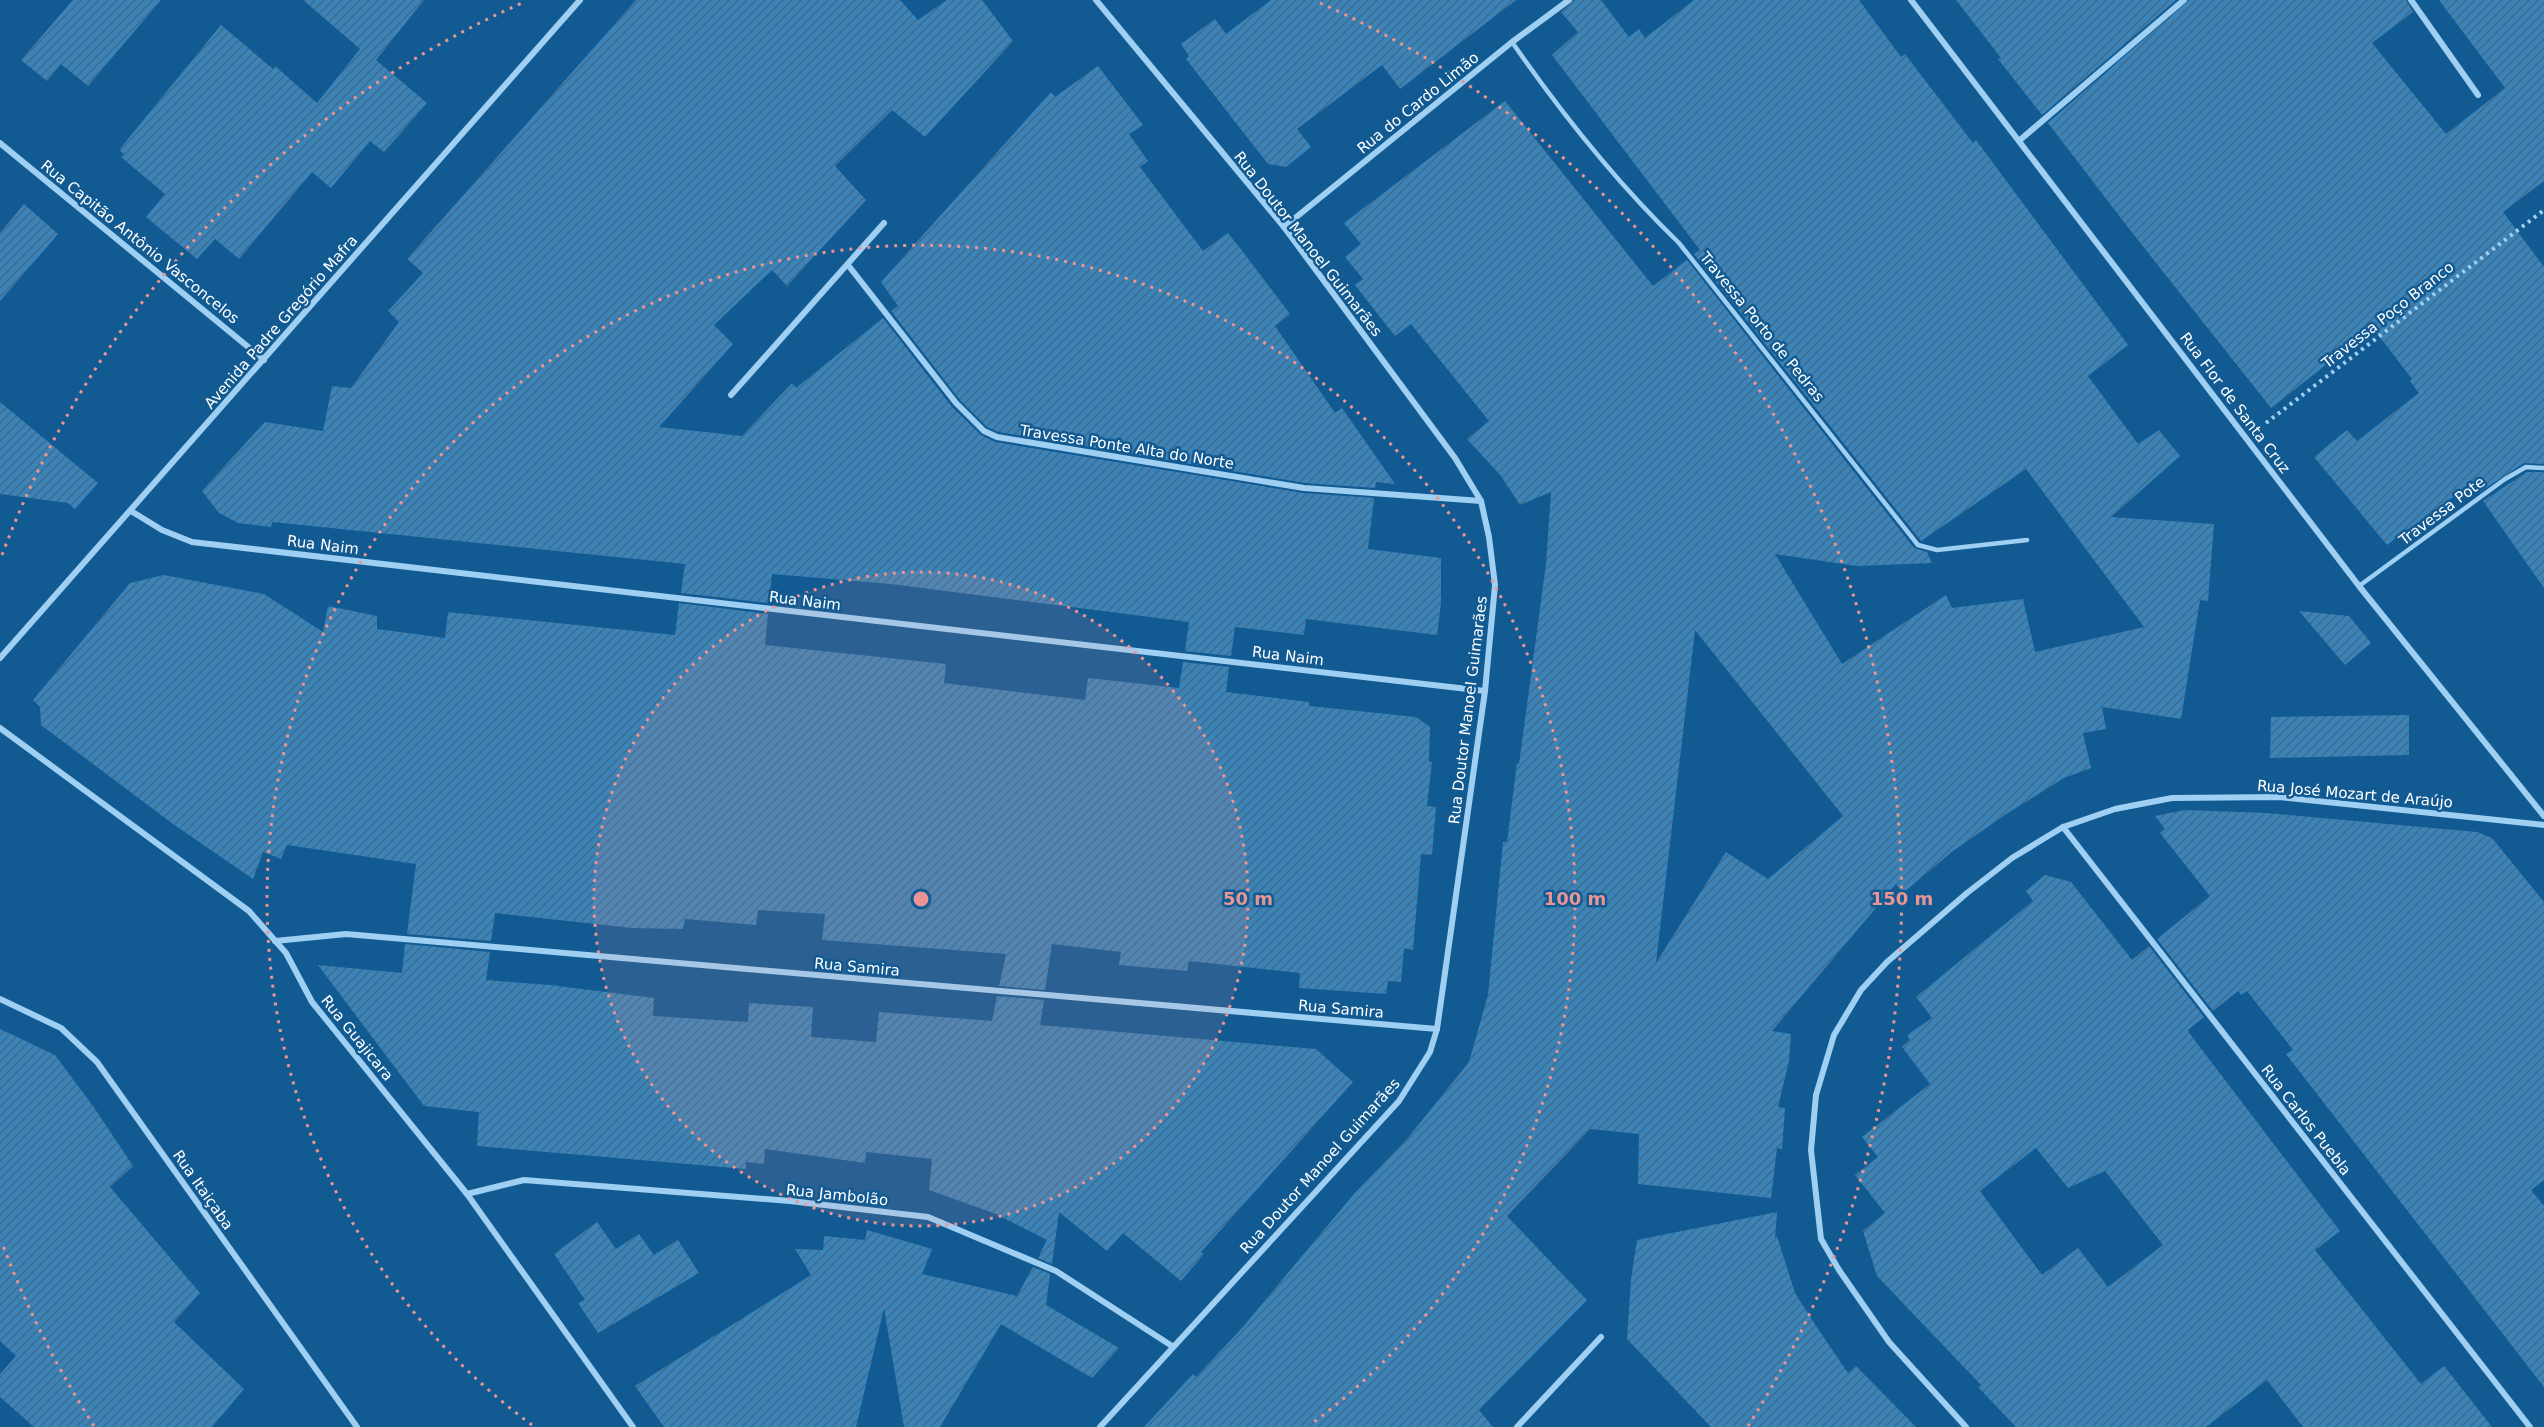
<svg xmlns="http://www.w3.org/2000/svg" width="2544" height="1427" viewBox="0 0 2544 1427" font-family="'DejaVu Sans',sans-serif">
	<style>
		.building { fill: url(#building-hatch); fill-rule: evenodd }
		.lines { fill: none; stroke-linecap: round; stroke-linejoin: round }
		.path { stroke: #9fcff2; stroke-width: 4; stroke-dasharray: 3 4.5; stroke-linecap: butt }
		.lane { stroke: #9fcff2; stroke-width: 4.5 }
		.street { stroke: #9fcff2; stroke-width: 6 }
		.ring { fill: none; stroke: #ea9494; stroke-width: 3; stroke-dasharray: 3 6 }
		.labels { text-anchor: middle; stroke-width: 5; stroke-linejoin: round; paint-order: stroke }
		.street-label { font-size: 15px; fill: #fff; stroke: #125a92 }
		.centre { fill: #ea9494; stroke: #125a92; stroke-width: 3 }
		.ring-label { font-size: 18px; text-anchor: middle; font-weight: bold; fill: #ea9494; stroke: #125a92; stroke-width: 5; stroke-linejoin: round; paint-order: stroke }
	</style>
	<defs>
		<pattern id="building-hatch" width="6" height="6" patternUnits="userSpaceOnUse" patternTransform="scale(1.5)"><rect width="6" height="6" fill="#3b84ba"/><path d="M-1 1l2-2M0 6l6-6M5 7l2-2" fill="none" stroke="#436b88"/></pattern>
	</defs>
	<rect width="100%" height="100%" fill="#125a92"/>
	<g class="building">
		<path d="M73,0H161L88,86L61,64L47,81L21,60Z"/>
		<path d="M303,0H424L376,60L427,103L384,152L370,141L331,188L312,172L239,259L215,239L197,259L146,217L165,194L121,157L124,154L119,150L221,25L273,69L275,66L317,103L360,49Z"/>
		<path d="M636,0H900L918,20L947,0H982L1013,41L925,137L892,110L835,166L866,200L787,286L772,270L714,325L733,344L659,427L742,436L792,383L796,388L883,318L952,407L981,435L995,442L1303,493L1374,498L1368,549L1441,558V603L1437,635L1306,619L1304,635L1235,627L1231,656L1185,651L1189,622L891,584L772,574L769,603L681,593L685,564L272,522L271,527L238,523L219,513L202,491L265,422L323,431L332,386L351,388L399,322L388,311L423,273L407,259Z"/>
		<path d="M1271,0H1516L1400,89L1382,65L1297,129L1311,147L1286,167L1268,164L1186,59L1189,56L1181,44L1215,19L1226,34Z"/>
		<path d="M1574,0H1601L1629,37L1639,29L1645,38L1694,0H1859L1901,57L1905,54L1973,143L1976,140L2128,345L2088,376L2138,444L2159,430L2180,456L2111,517L2214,524L2208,601L2200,600L2181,719L2102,707L2106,729L2083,733L2091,768L2064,778L2008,813L1953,851L1903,893L1896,884L1772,1031L1791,1034L1789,1061L1778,1107L1785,1108L1782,1149L1777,1148L1771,1198L1638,1184L1639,1134L1590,1129L1507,1216L1587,1300L1479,1410L1493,1427H1144L1193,1374L1196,1377L1242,1328L1353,1195L1407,1139L1469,1062L1488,995L1503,842H1507L1517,763L1519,764L1546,564L1551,492L1520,505L1501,476L1467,439L1489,421L1411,324L1395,336L1355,285L1363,279L1345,257L1361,244L1344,223L1505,101L1653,286L1687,260L1914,548L1927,552L1932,563L1857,566L1775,554L1842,664L1946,595L1952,608L2023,599L2035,652L2144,627L2026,469L1921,541L1694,254L1700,250L1552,55L1578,32L1561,12ZM1695,630L1843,816L1768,879L1726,852L1656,963Z"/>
		<path d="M1956,0H2176L2042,115L1998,59L2001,58Z"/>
		<path d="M2189,0H2406L2413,12L2372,43L2446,134L2505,88L2439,0H2544V181L2503,212L2544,267V464L2524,463L2478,493L2471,484L2387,545L2314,457L2347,430L2357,441L2419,393L2410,381L2412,379L2373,328L2271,408L2130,230L2048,123Z"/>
		<path d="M1098,66L1143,125L1129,134L1148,161L1140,167L1203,251L1228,233L1243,252L1290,314L1275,326L1335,413L1342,408L1395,484L1376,482L1375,488L1305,483L999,432L987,427L960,400L891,311L898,306L881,282L1051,92L1055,97Z"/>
		<path d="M24,204L58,234L0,301V233Z"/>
		<path d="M0,402L98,483L75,509L68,503L0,494Z"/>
		<path d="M2527,472H2544V588L2483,501Z"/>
		<path d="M164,575L264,594L323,632L328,606L377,616V629L445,638L448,612L675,635L679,603L768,614L765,645L946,664L944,683L1085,700L1088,678L1179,688L1183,662L1229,667L1226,692L1309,702V706L1416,717L1430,727L1429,762H1432L1427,806L1436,807L1432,855L1421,854L1413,950L1404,948L1401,982L1388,981L1386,994L1299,988L1300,973L1189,961L1187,971L1119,965L1121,952L1052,944L1045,990L999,986L1006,954L822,940L825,914L758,910L756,925L685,919L683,929L632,928L495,913L491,941L407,934L416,864L287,845L281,859L263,852L253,879L173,824L41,725L40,707L33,700L130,583Z"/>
		<path d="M2299,611L2349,616L2371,643L2345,665Z"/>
		<path d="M2409,715V755L2270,758L2271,717Z"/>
		<path d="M2185,810L2267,813L2477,832L2492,838L2544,902V1180L2531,1190L2544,1206V1387L2286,1054L2293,1050L2247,991L2241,995L2238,991L2213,1011L2157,939L2210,896L2160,833L2165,829L2155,816Z"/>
		<path d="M2045,875L2071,882L2132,960L2149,946L2204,1017L2188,1030L2190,1034L2340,1231L2315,1250L2421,1384L2444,1366L2492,1427H2303L2267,1380L2206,1427H2016L1978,1387L1981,1385L1877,1276L1863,1231L1885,1213L1855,1175L1878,1157L1862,1137L1930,1084L1902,1047L1910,1040L1907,1035L1932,1018L1916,997L2033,901L2026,891ZM2036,1148L2068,1188L2105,1171L2163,1245L2108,1287L2078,1248L2042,1275L1980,1191Z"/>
		<path d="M405,944L490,952L486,980L550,985L654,998L653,1016L748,1022L749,1003L813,1007L811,1037L876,1042L879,1012L992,1021L997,996L1044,1000L1040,1025L1316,1049L1353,1082L1201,1252L1204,1254L1181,1281L1123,1233L1107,1251L1059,1212L1052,1264L1038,1258L1047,1240L996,1214L929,1190L932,1159L866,1152L865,1163L765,1149L764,1164L746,1162V1169L477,1146L479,1112L424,1106L318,965L402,973Z"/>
		<path d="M0,1029L55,1055L93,1106L133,1166L110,1187L200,1293L174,1322L244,1389L212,1427H34L0,1397V1374L16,1356L0,1341Z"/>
		<path d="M1777,1212L1775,1238L1777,1236L1795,1293L1816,1326L1848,1373L1856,1366L1916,1427H1711L1627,1339L1631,1279L1637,1240Z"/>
		<path d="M597,1222L616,1249L639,1234L654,1255L678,1240L699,1273L598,1333L578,1303L585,1300L554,1254Z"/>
		<path d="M867,1230L932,1249L922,1274L1017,1296L1033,1267L1050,1274L1046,1305L1119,1348L1092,1378L1001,1324L940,1427H904L884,1308L856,1427H664L635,1386L811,1275L795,1249L823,1250L824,1236L865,1240Z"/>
	</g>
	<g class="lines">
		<path class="path" d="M2266,423L2544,210"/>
		<g class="lane">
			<path d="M1512,42C1562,114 1616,182 1679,243L1918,545L1937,550L2027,540"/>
			<path d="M2359,586L2505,479L2526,467L2544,468"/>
		</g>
		<g class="street">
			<path d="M1096,0L1284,227L1455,458L1481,501L1489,537L1495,585L1485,691L1437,1029L1430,1052L1399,1101L1100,1427"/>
			<path d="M1911,0L2359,586L2544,816"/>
			<path d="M2411,0L2478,95"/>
			<path d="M2020,140L2184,0"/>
			<path d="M0,143L264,360"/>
			<path d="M1284,227L1512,42L1569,0"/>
			<path d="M848,265L956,403L984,431L997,437L1304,488L1481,501"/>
			<path d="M731,395L884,223"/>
			<path d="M131,511L162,530L192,542L1485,691"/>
			<path d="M0,658L580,0"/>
			<path d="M0,728L249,911L286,953L312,1002L467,1194L633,1427"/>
			<path d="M2063,827L2530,1427"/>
			<path d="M275,941L346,934L1437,1029"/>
			<path d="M0,999L61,1028L97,1062L357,1427"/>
			<path d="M467,1194L524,1180L790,1201L928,1217L1056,1271L1172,1346"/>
			<path d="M1517,1427L1601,1337"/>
			<path d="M1966,1427L1889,1342L1839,1270L1821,1239L1811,1150L1816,1095L1834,1035L1861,990L1887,962L1967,893L2012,858L2063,827L2115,809L2172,798L2279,797L2544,825"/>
		</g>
	</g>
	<circle cx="921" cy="899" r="327" fill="#ea9494" fill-opacity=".12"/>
	<g class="ring">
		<circle cx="921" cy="899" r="327"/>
		<path d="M532 1425A654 654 0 1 1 1310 1425"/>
		<path d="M94 1426A981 981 0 0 1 2 1243M2 555A981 981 0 0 1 522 3M1320 3A981 981 0 0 1 1748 1426"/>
	</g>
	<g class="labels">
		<g class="street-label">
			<text transform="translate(1418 103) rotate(-39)" y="5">Rua do Cardo Limão</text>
			<text transform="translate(140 242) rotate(39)" y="5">Rua Capitão Antônio Vasconcelos</text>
			<text transform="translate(1308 244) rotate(52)" y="5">Rua Doutor Manoel Guimarães</text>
			<text transform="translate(2388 315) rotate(-38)" y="5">Travessa Poço Branco</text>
			<text transform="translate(281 322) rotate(-49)" y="5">Avenida Padre Gregório Mafra</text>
			<text transform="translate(1762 327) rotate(51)" y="5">Travessa Porto de Pedras</text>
			<text transform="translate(2235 403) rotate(53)" y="5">Rua Flor de Santa Cruz</text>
			<text transform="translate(1127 447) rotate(9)" y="5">Travessa Ponte Alta do Norte</text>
			<text transform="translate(2442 511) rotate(-37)" y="5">Travessa Pote</text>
			<text transform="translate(323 545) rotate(7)" y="5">Rua Naim</text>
			<text transform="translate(805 601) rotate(7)" y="5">Rua Naim</text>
			<text transform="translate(1288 656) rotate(7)" y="5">Rua Naim</text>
			<text transform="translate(1468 710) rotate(-83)" y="5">Rua Doutor Manoel Guimarães</text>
			<text transform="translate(2355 794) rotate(5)" y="5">Rua José Mozart de Araújo</text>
			<text transform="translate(857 967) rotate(5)" y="5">Rua Samira</text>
			<text transform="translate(1341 1009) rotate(5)" y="5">Rua Samira</text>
			<text transform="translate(357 1038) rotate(51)" y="5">Rua Guajicara</text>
			<text transform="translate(2306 1120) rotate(52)" y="5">Rua Carlos Puebla</text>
			<text transform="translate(1320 1166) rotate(-48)" y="5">Rua Doutor Manoel Guimarães</text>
			<text transform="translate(203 1190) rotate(55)" y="5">Rua Itaiçaba</text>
			<text transform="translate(837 1195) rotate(6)" y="5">Rua Jambolão</text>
		</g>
	</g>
	<circle cx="921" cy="899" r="9" class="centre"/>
	<g class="ring-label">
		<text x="1248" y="905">50 m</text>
		<text x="1575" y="905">100 m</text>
		<text x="1902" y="905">150 m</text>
	</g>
</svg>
